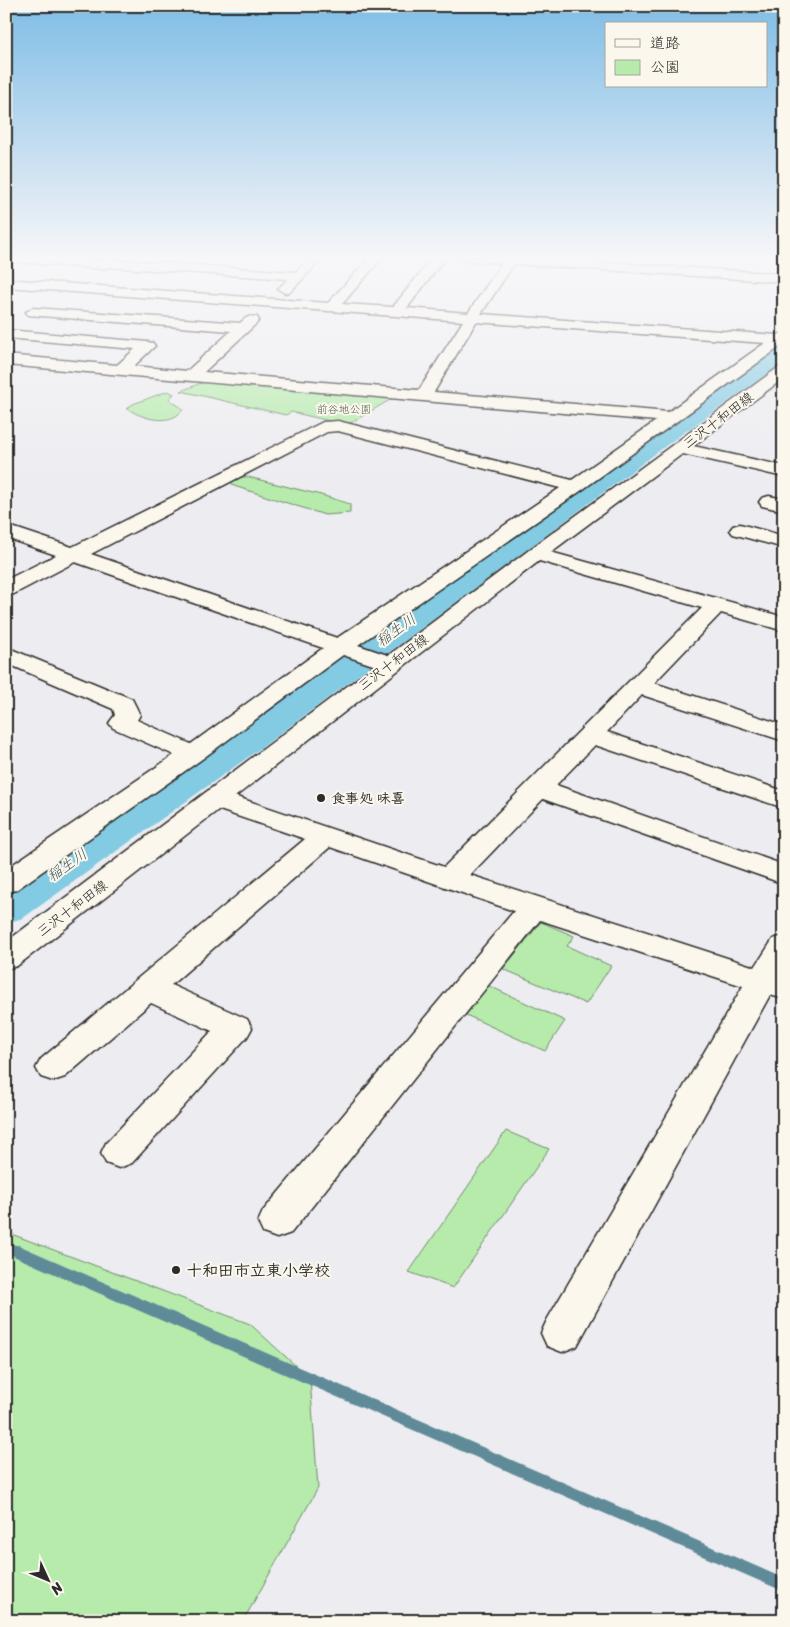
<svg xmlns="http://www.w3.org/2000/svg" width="790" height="1627" viewBox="0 0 790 1627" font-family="Sriracha,'Klee One',sans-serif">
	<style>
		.green { fill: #b6ebac; stroke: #708b6c }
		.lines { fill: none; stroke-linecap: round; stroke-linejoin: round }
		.stream-far1 { stroke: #5f8b99; stroke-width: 9 }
		.stream { stroke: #5f8b99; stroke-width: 12 }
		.river { fill: #82cbe3; fill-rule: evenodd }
		.minor-casing { stroke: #2b2b2b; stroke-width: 3 }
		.major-casing { stroke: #2b2b2b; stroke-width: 3 }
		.minor { fill: #fbf7ec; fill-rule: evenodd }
		.major { fill: #fbf7ec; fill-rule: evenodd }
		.poi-dot { fill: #2b2b2b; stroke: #fbf7ec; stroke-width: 2 }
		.labels { text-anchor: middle; stroke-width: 4; stroke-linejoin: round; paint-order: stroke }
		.far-park-label { font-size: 11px; fill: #4e5b4b; stroke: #fbf7ec }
		.street-label { font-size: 14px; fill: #2b2b2b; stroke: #fbf7ec }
		.poi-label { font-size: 14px; font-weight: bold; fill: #2b2b2b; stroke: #fbf7ec; text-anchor: start }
		.water-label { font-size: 15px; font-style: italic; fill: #455b62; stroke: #fbf7ec }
		.near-poi-label { font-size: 16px; font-weight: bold; fill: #2b2b2b; stroke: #fbf7ec; text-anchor: start }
	</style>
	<rect width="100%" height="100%" fill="#edecf0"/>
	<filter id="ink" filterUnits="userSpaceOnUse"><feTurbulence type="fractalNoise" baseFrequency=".02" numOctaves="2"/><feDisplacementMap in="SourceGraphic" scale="10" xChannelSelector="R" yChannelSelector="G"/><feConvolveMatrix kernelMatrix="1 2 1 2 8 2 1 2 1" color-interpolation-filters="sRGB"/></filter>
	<g filter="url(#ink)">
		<g class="green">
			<path d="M209,380L395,397L347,425L291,412L286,415L181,391Z"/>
			<path d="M168,391L174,394L169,399L183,409C172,427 141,419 127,408L133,404Z"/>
			<path d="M238,477H248L321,495L350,504V513L325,515L234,486L230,481Z"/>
			<path d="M541,922L574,936L567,946L611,966L586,1004L503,969Z"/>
			<path d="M487,985L565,1021L545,1051L466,1015Z"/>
			<path d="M506,1131L549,1149L453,1288L409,1272Z"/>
			<path d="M6,1232L250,1324L310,1379L318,1488L243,1621H6Z"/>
		</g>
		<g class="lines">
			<path class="stream-far1" d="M6,1246L20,1252"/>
			<path class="stream" d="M17,1251L784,1585"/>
			<path class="river" d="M784,343V362L675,439L265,745L23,918L6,923V884L237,727L655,427L753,363L776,345Z"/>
			<defs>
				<g id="minor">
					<path d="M6,257H53L101,261L106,259L295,272L311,257H324L290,292L285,293L278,289L288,279L108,267L103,269L6,261Z"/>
					<path d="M370,257H383L342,304L393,307L433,257H446L407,308L468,313L502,263L464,261L458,257H523L784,274V282L514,264L481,314L777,335L784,333V344L582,490L358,645L399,659L403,664L399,669L391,671L343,655L202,759L16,890L6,892V869L174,755L113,728L109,723L115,715L113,709L6,663V647L132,699L140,715L137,720L191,744L323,648L75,562L14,594L6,595V580L56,555L6,538V525L72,547L323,422L338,421L572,480L656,421L6,365V355L117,365L135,349L6,338V330L148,342L153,343L155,346L134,366L187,371L231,331L28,315L26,312L33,308L240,323C246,318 249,315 257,317L259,320L257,323L204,372L419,390L463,321L6,287V279L328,303ZM476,322L765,343L668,412L434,392ZM338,431L560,488L337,638L91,554L327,432Z"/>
					<path d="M680,443L784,466V477L674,452L671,448L674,444Z"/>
					<path d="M769,496L784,499V511L762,506L759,502L762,498Z"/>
					<path d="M740,524L784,536V548L733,534L730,530L733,526Z"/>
					<path d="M536,548L784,617V631L721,613L654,683L784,725V741L642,695L607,732L784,791V808L595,745L556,785L784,865V884L543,799L470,875L755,967L773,939L784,936V972L781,976H784V999L770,995L577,1346L562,1352L547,1346L541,1333L547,1320L743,986L540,920L291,1233L277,1238L263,1233L258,1222L263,1211L514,911L330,847L171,985L247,1019L252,1028L247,1037L132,1163L119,1168L106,1163L101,1153L106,1143L212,1031L151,1003L65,1077L53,1081L41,1077L36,1068L41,1059L305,839L205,805L201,799L205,793L215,791L225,793L444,867L702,608L529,558L526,554L529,550Z"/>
				</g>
				<path id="major" d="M784,365V378L543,558L17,966L6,969V942L529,550L779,367Z"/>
			</defs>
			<use href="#minor" class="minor-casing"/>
			<use href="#major" class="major-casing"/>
			<use href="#minor" class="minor"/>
			<use href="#major" class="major"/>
		</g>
	</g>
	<linearGradient id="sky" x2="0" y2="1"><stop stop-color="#7fbde6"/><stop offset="0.53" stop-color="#f7f6f8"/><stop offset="1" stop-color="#f7f6f8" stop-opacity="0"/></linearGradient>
	<rect width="790" height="485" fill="url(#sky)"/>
	<g class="poi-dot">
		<circle cx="321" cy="798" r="5"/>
		<circle cx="176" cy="1270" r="5"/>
	</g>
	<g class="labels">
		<g class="far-park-label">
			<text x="344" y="413">前谷地公園</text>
		</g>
		<g class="street-label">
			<text transform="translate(718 420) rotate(-37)" y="5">三沢十和田線</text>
			<text transform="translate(393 662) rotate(-37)" y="5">三沢十和田線</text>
			<text transform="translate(72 908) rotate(-37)" y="5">三沢十和田線</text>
		</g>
		<g class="poi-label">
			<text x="331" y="803">食事処 味喜</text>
		</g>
		<g class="water-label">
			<text transform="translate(396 630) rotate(-36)" y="5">稲生川</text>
			<text transform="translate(67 865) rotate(-35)" y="5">稲生川</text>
		</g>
		<g class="near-poi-label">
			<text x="186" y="1276">十和田市立東小学校</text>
		</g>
	</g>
	<rect width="790" height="1627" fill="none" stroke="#fbf7ec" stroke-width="25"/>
	<rect x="12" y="12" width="765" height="1602" fill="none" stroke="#2b2b2b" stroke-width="2" filter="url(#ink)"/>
	<rect x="605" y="22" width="162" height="65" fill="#fbf7ec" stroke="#a8a59f"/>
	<rect x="615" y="39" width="25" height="8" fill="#fbf7ec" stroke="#a8a59f"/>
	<text x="650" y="48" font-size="15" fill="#2b2b2b">道路</text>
	<rect x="615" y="60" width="25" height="15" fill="#b6ebac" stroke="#a8a59f"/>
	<text x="650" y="72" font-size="15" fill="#2b2b2b">公園</text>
	<g transform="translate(48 1580) rotate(134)" stroke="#fbf7ec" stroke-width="4" paint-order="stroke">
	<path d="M0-4L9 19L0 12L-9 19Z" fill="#2b2b2b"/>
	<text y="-8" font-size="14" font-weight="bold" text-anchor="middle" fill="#2b2b2b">N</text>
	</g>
</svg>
